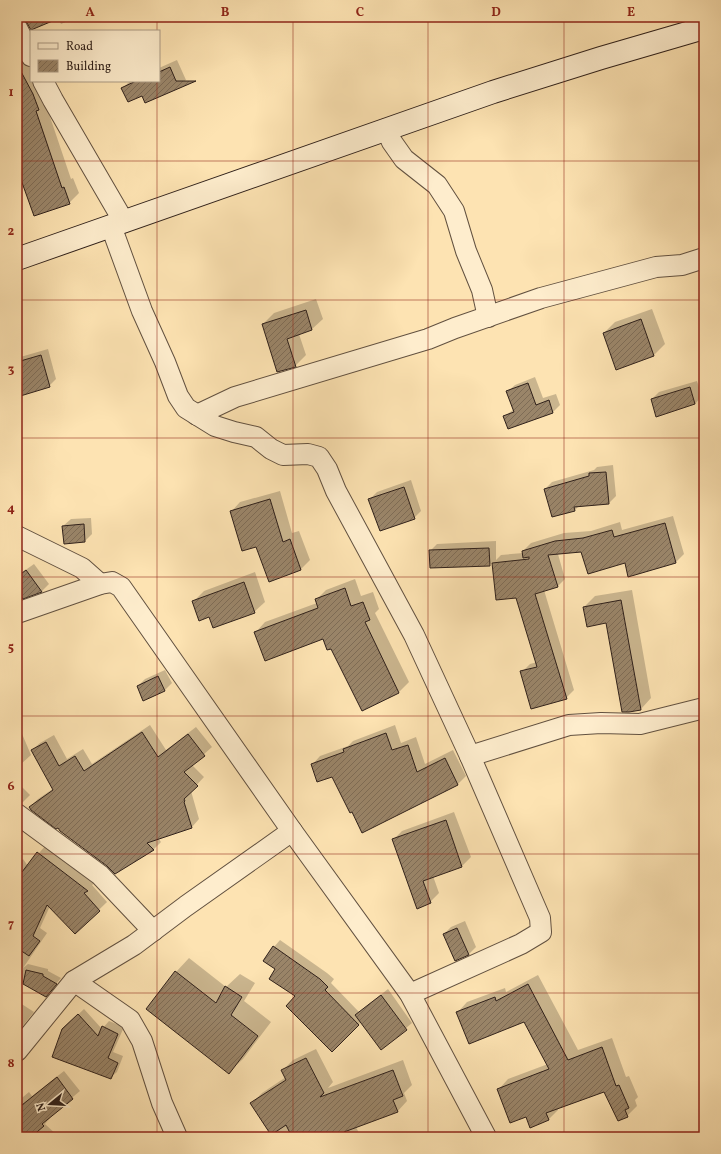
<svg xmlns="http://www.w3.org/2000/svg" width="721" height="1154" viewBox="0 0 721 1154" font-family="Vollkorn,serif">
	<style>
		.shadow { fill: #0003 }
		.building { fill: url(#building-hatch); stroke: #2f201a }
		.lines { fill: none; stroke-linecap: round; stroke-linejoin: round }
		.minor-casing { stroke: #625140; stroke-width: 22 }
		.secondary-casing { stroke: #2f201a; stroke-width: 24 }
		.minor { stroke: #feedcd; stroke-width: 20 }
		.secondary { stroke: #feedcd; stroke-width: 22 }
		.grid { fill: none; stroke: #8f2418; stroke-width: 1; stroke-opacity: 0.55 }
		.neatline { fill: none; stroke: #8f2418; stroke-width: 1.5 }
		.grid-label { font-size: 13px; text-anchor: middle; font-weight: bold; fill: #8f2418 }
	</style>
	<defs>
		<pattern id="building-hatch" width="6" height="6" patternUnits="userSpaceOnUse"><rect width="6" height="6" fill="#9a8569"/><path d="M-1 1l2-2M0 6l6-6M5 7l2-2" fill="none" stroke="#7e6c56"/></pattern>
	</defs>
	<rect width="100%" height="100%" fill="#fde3b2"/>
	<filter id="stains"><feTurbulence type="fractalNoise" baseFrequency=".005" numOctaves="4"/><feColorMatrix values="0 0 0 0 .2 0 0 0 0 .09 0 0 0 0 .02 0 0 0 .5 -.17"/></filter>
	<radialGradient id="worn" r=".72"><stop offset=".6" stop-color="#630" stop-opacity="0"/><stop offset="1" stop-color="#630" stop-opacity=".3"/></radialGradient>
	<g class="shadow">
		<path d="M22,17H77L61,24L58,18L28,22Z"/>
		<path d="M17,43L31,64V81H40L45,102L71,179L73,178L79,193L69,203L21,177L17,179Z"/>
		<path d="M177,60L186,80L178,87L142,95L123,88L130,81H159V68Z"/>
		<path d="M316,299L323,319L312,329L299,334L306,355L295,366L263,324L274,313Z"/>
		<path d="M652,309L665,344L654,355L616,368L604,333L615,322Z"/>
		<path d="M48,349L56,379L49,386L17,396V358Z"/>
		<path d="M535,377L543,398L556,394L560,405L553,412L509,428L505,416L514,409L507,392L515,385Z"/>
		<path d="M697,381L702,396L695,404L652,399L659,392Z"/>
		<path d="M613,465L616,496L609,503L579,506L575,510L552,516L545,489L552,482L594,470L597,467Z"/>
		<path d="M411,480L421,511L414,518L369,500L377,492Z"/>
		<path d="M280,491L292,533L299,531L310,560L301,569L270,581L256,546L231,512L240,502Z"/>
		<path d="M673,516L684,554L676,562L625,561L582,551L558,554L565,579L557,587L544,590L574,690L566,698L522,672L530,664L537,662L517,597L497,599L493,562L489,565L430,551L437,544L496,541V560L501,555L523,553V551L531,543L564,533L591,531L620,522L622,530Z"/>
		<path d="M91,518L92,534L85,541L65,543L63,526L71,519Z"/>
		<path d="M34,564L49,584L42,591L23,598L17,590V576Z"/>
		<path d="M255,572L265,602L254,612L209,616L193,602L204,591Z"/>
		<path d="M355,579L361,596L373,592L379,609L375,613L409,682L399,692L332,647L324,638L256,632L265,622L317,603L316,600L326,590Z"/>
		<path d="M632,590L651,698L641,709L606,622L584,607L595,596Z"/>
		<path d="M165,670L172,683L164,691L138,686L145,679Z"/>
		<path d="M17,701L21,706L17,709Z"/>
		<path d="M17,722L31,755L21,764L17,759Z"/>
		<path d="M150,725L166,750L196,727L212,747L192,765L204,777L191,791L199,819L192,827L158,838L161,842L154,849L115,873L107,865L58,826L30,807L38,799L54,788L32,750L40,743L54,735L67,759L83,749L92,764Z"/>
		<path d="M395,725L401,743L416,737L425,764L453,750L466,776L458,784L362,831L333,775L312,765L320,756L348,746L353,741Z"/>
		<path d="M17,782L30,795L22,803L17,802Z"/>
		<path d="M454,812L471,857L462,866L433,876L439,893L430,902L393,840L402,831Z"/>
		<path d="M46,845L95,883L92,885L107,902L75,933L50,906L40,928L47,933L23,968L17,973V865L23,859L28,866Z"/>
		<path d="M465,921L476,947L469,954L455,960L444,934L451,927Z"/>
		<path d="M280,940L327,973L334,979L331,983L359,1012L388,989L412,1023L381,1049L361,1022L332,1051L277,969L274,947Z"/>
		<path d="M189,958L226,987L240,974L255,983L244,1001L271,1022L243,1059L229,1072L147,1008L176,972Z"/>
		<path d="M28,964L48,969V971L61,978L46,996L19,981L23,968Z"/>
		<path d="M538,975L578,1050L612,1038L626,1077L629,1076L638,1097L635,1100L637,1106L627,1116L605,1091L558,1108V1110L548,1120L526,1116L499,1089L508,1079L548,1064L525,1021L458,1012L467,1002L505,988L506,992Z"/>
		<path d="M17,1001L34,1012L17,1033Z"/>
		<path d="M84,1009L102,1029L109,1021L124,1027L113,1052L123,1056L117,1072L110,1078L77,1052L61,1031Z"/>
		<path d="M316,1049L333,1082L328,1088L403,1060L412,1085L404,1093L407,1101L397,1112L356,1127L361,1137H273L252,1103L262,1093L286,1077L283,1070L293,1060Z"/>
		<path d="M64,1071L80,1091L49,1117L50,1118L45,1124L59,1137H17V1102L29,1092L32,1096Z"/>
	</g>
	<g class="building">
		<path d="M19,17H62L31,30L27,23L24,19Z"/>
		<path d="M17,64L33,94L39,110L36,111L62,188L64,187L70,204L34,216L20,177L17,178Z"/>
		<path d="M170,67L176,81H196L145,103L142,96L128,102L121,88L136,81H159V72Z"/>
		<path d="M306,310L312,330L287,339L296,367L277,372L262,324Z"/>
		<path d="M641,319L654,356L616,370L603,333Z"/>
		<path d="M41,355L50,387L17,397V362Z"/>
		<path d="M528,383L536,405L549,400L553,413L508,429L503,416L514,412L506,391Z"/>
		<path d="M690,387L695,404L656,417L651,399Z"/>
		<path d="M606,472L609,504L574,507L575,511L552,517L544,489L589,476V473Z"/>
		<path d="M404,487L415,519L380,531L368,499Z"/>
		<path d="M270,499L283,542L290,539L301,570L269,582L256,547L242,551L230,511Z"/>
		<path d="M665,523L676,563L628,577L625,563L588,574L581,552L548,555L558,587L535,594L567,699L531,709L520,671L537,667L516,598L496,600L492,563L529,559V557L523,558L522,551L555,541L583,538L612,530L614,537Z"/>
		<path d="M84,524L85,542L64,544L62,526Z"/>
		<path d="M489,548L490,566L430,568L429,550Z"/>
		<path d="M26,570L42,592L23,599L17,591V577Z"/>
		<path d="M244,582L255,613L213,628L209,617L199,621L192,601Z"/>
		<path d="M345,588L351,606L363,602L370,620L365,622L399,693L362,711L331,649L327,650L323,639L265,661L254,632L318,608L315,599Z"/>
		<path d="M621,600L641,710L629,712H622L606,623L587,627L583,607Z"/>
		<path d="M158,676L165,691L143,701L137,686Z"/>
		<path d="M142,732L158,757L188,734L205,756L184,772L198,786L184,799L185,801L184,802L192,828L147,843L154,850L115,874L107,866L60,831L58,828L56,829L31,810L29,807L53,790L31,750L46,742L59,766L75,756L84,771Z"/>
		<path d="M386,733L392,750L408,745L417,772L445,758L458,785L362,833L352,812L350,813L332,777L317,782L311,764L344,752L343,749Z"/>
		<path d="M446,820L462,867L423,881L431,903L417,909L392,839Z"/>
		<path d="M37,852L88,891L84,893L100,911L75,934L47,905L33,936L40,941L29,956L17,948V870L22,872Z"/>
		<path d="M457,928L469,955L455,961L443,934Z"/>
		<path d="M273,946L320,979L328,987L325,990L359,1025L332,1052L286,1006L295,996L269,979L275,969L263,961Z"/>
		<path d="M26,970L43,974V976L57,984L46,997L23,984Z"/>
		<path d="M175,971L216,1003L225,986L242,997L231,1015L258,1036L229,1074L146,1009Z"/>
		<path d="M528,984L568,1060L602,1047L616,1086L619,1085L629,1108L625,1110L628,1117L618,1121L604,1092L546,1113L549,1120L530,1128L526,1117L510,1123L497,1089L549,1069L524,1022L469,1044L456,1012L495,997L496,1001Z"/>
		<path d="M381,995L407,1030L381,1050L355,1015Z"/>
		<path d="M78,1014L98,1036L102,1026L118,1034L108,1058L118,1063L111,1079L52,1057L62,1029Z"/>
		<path d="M306,1058L324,1093L320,1097L393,1070L403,1096L393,1100L398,1112L344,1132L346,1137H292L286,1125L271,1135L250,1103L286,1080L281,1070Z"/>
		<path d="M57,1077L73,1099L42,1124L44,1126L31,1137H17V1109Z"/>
	</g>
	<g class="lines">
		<defs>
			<g id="minor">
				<path d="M17,28L31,56"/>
				<path d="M43,81L53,100L124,222"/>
				<path d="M386,129L392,142L404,159L437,185L454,211L466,251L482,290L488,317"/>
				<path d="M111,226L142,311L165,362L178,396L186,408L215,426L234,432L256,437L271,449L283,455L308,454L319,457L327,469L336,491L414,635L470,756L540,918L541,932L521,944L410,994"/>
				<path d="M197,415L235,397L428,339L455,328L541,298L656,267L682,265L704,258"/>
				<path d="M17,536L82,568L100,584"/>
				<path d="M17,613L100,584L112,582L121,587L292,831L410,994L486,1137"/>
				<path d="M470,756L569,725L601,723L640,724L704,708"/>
				<path d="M17,814L100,875L153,931"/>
				<path d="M74,981L130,1020L142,1041L162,1103L177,1137"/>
				<path d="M17,1051L74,981L134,945L186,906L292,831"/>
			</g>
			<path id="secondary" d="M17,259L493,92L601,58L704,28"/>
		</defs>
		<use href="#minor" class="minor-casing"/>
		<use href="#secondary" class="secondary-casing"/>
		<use href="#minor" class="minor"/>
		<use href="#secondary" class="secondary"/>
	</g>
	<path class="grid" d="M157,17V31M293,17V1137M428,17V1137M564,17V1137M157,81V1137M17,161H704M17,300H704M17,438H704M17,577H704M17,716H704M17,854H704M17,993H704"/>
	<rect width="721" height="1154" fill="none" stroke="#fde3b2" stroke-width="44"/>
	<rect x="30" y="30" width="130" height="52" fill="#feedcd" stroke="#ab9b85"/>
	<rect x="38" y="43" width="20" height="6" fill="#feedcd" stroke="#ab9b85"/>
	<text x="66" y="50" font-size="12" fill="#2f201a">Road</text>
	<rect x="38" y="60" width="20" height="12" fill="url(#building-hatch)" stroke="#ab9b85"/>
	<text x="66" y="70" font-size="12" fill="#2f201a">Building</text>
	<g transform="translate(50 1104) rotate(252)" stroke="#feedcd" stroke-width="3" paint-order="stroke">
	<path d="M0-3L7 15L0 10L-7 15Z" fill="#2f201a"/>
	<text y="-6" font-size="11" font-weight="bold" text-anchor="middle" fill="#2f201a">N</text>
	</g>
	<rect x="22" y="22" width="677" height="1110" class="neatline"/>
	<g class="grid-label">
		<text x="90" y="16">A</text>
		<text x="225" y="16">B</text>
		<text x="360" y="16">C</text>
		<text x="496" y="16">D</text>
		<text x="631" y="16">E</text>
		<text x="11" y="96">1</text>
		<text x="11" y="235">2</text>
		<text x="11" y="373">3</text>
		<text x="11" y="512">4</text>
		<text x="11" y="651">5</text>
		<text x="11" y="790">6</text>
		<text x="11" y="928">7</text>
		<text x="11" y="1067">8</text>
	</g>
	<rect width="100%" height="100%" filter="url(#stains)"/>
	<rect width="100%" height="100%" fill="url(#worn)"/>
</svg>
